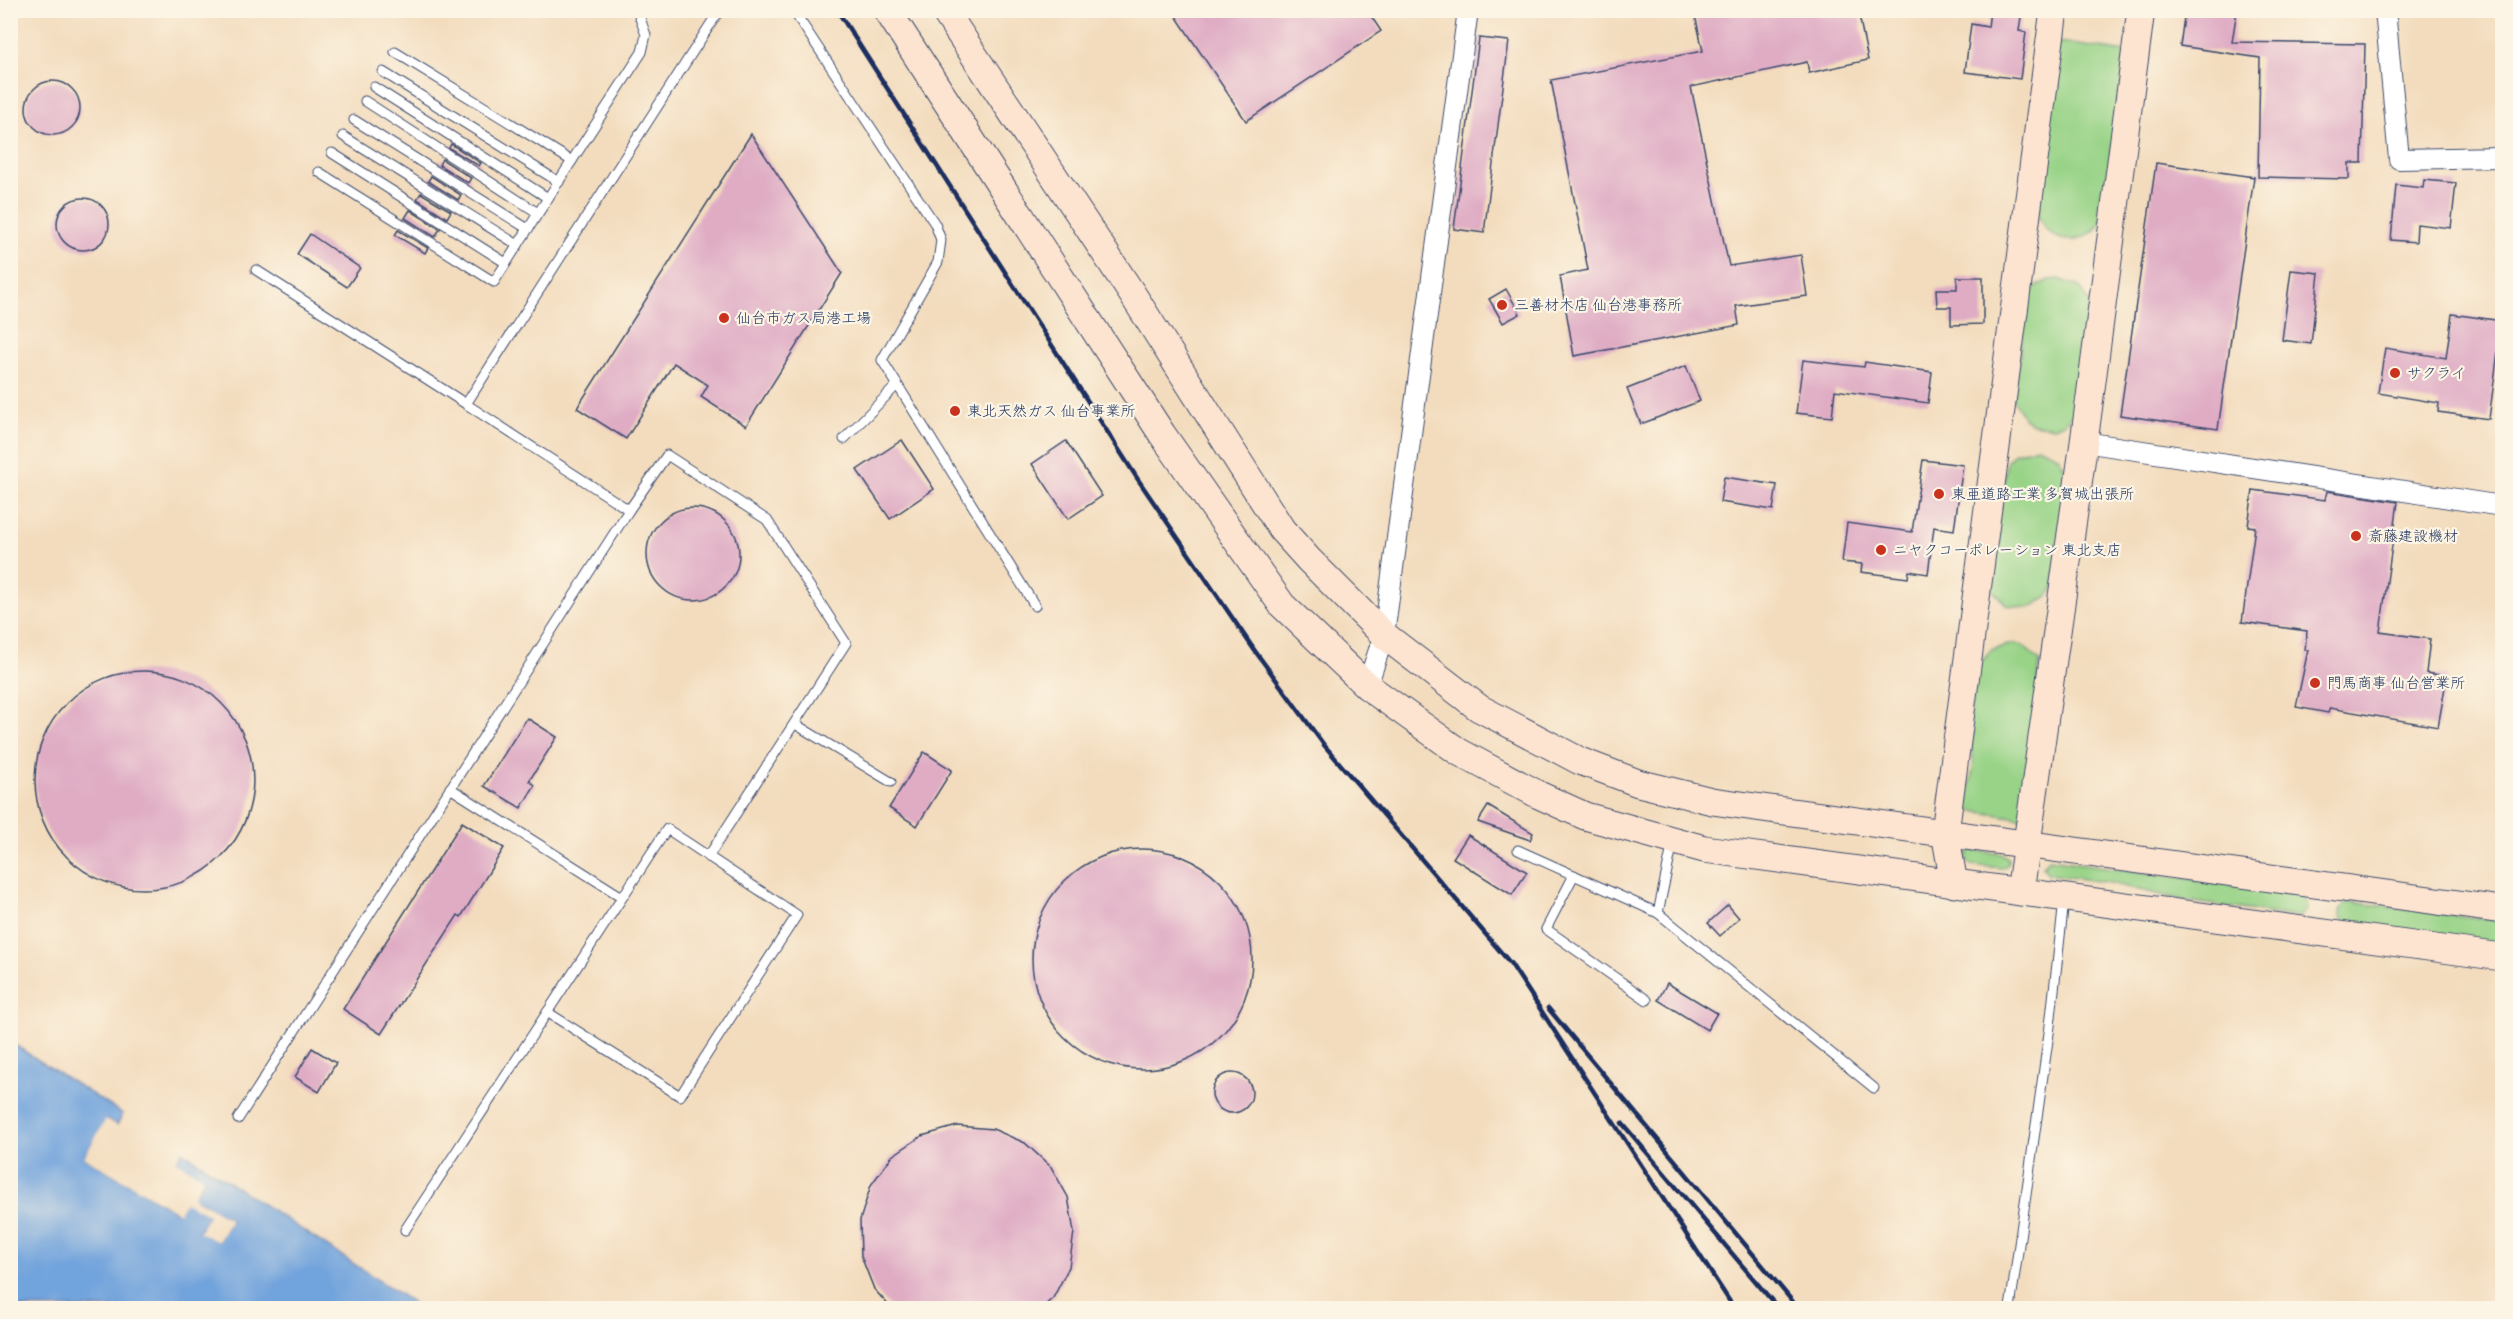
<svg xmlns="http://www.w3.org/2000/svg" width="2513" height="1319" viewBox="0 0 2513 1319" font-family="Pangolin,'Klee One',sans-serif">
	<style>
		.grass { fill: #98d387; stroke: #5a8172; stroke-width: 1.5 }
		.water { fill: #71a3dc; stroke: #46699d; stroke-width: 1.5 }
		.pier { fill: #f3dcbd }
		.building { fill: #dfacc4 }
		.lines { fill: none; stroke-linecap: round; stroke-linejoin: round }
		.lane-casing { stroke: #3b496c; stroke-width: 11 }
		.street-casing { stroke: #3b496c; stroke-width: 22 }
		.secondary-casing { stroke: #3b496c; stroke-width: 29 }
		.lane { stroke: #fff; stroke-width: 9 }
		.street { stroke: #fff; stroke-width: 20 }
		.secondary { stroke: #fde4d0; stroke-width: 27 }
		.rail { stroke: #1b2f5e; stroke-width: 4.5 }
		.poi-dot { fill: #c8321e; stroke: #fcf5e5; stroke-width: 2 }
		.labels { text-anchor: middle; stroke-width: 4.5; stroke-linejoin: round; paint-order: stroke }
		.poi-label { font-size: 15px; fill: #1b2f5e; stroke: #fcf5e5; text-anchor: start }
	</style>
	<rect width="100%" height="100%" fill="#fcf5e5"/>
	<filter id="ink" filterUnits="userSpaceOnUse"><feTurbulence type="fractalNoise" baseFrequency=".0167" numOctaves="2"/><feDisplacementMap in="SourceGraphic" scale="12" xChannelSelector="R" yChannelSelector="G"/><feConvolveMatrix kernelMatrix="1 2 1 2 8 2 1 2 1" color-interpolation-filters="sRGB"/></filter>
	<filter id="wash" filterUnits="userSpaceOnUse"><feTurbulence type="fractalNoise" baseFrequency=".008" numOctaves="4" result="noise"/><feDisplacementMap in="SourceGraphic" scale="24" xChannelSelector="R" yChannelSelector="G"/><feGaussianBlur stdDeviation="1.35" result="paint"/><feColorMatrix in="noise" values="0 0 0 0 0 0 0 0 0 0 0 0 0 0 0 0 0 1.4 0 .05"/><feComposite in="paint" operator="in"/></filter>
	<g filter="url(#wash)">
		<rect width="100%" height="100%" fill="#f3dcbd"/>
		<g class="grass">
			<path d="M2058,42L2126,52L2102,221C2083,250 2048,245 2037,213Z"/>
			<path d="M2059,279L2080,287L2091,306L2079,407L2064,423L2054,427L2033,424L2024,418L2013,399L2029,292L2048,280Z"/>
			<path d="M2037,447L2058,456L2069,475L2054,588L2048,597L2029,608L2007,605L1992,590L1988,580L2007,461L2015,453Z"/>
			<path d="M2012,644L2023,646L2040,661L2025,819L1966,810L1974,762L1968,728L1977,668L1991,650Z"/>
			<path d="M1971,850L2002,854L2008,858V864L2003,868L1971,865L1965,857Z"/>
			<path d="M2049,859L2301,895C2310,903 2308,914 2296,917L2187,901L2105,882L2048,874L2043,866Z"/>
			<path d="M2349,902L2502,921V945L2348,924C2337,918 2338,906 2349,902Z"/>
		</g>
		<path class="water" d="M10,1042L123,1114L117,1125L107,1119L84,1157L178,1213L185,1201L209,1215L199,1231L218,1242L231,1220L193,1197L204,1178L177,1161L182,1151L421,1308H11Z"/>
		<path class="pier" d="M106,1119L119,1127L116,1128L107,1123L88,1156L178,1209L186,1198L210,1213L212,1216L203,1231L217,1238L227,1221L191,1199L200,1179L175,1163L174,1159L204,1178L193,1197L231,1220L218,1242L199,1232L209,1215L185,1202L179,1213L84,1157Z"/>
		<g id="blocks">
			<g class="building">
				<path d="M1172,10H1367L1381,31L1246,121Z"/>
				<path d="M1694,10H1858L1868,60L1809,73L1807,62L1691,87L1729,266L1801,255L1807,296L1736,306L1739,325L1574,356L1560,276L1588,270L1551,80L1703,51Z"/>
				<path d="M1990,10H2022L2019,31L2026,32L2020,79L1965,72L1971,24L1988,27Z"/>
				<path d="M2185,10H2237L2232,42L2365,44L2362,163H2349V179L2258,177L2260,58L2180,46Z"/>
				<path d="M1479,38L1509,41L1484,233L1454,229Z"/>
				<circle cx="53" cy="108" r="27"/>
				<path d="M751,134L842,273L746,426L701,397L708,385L674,363L626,439L577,408Z"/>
				<path d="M451,144L481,163L479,166L449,148Z"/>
				<path d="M442,159L471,178L468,183L439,165Z"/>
				<path d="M2156,163L2254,177L2218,429L2120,415Z"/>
				<path d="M431,176L461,195L458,200L428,181Z"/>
				<path d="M2424,180L2456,183L2451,228L2417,224L2416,242L2391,240L2396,185L2423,188Z"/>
				<path d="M421,193L451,211L447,218L417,199Z"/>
				<circle cx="83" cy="224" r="26"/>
				<path d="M410,210L440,229L435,237L405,218Z"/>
				<path d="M398,230L428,248L425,253L395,235Z"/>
				<path d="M310,234L360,268L347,287L297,254Z"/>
				<path d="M2291,270L2319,273L2311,344L2282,340Z"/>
				<path d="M1957,277H1983V324L1951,325V307H1937L1936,289H1957Z"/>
				<path d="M1506,289L1520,314L1503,323L1489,299Z"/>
				<path d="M2452,314L2502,321L2489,419L2438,412L2439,403L2378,393L2385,348L2446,358Z"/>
				<path d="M1803,360L1864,367L1865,362L1932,372L1928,403L1835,390L1832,417L1796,413Z"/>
				<path d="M1686,366L1700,401L1641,424L1627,389Z"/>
				<path d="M902,440L934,489L890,519L857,470Z"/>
				<path d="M1066,441L1102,496L1068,519L1032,464Z"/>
				<path d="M1923,460L1963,465L1954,530L1934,527L1928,574L1909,571L1908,578L1861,572L1862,564L1842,562L1847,523L1912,532Z"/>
				<path d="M1724,477L1777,485L1773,510L1720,502Z"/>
				<path d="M2253,490L2325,500L2327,491L2398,502L2380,632L2430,639L2426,673L2447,676L2438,727L2330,708L2328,713L2296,707L2308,650H2305L2307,631L2242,622L2255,527L2248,526Z"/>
				<circle cx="693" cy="554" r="46"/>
				<circle cx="144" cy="780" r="109"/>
				<path d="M527,718L557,737L529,781L535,785L521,808L484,786Z"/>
				<path d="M924,752L952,770L917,826L889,808Z"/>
				<path d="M1488,806L1533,833L1530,840L1478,822Z"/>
				<path d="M462,822L504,848L461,917L458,915L381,1034L343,1009Z"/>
				<path d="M1468,835L1527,872L1512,895L1453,858Z"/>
				<circle cx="1142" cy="959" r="110"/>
				<path d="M1728,905L1739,918L1720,936L1708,923Z"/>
				<path d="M1667,983L1717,1013L1707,1030L1658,1000Z"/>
				<path d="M312,1048L336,1063L319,1092L295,1077Z"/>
				<circle cx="1232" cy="1093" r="20"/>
				<path d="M957,1126L993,1129L1025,1143L1051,1167L1068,1197L1074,1232L1069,1267L1053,1298L1042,1308H891L874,1289L861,1256L860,1220L871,1185L892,1156L922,1136Z"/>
			</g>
		</g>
	</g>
	<g filter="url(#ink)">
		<use href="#blocks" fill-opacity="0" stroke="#3b496c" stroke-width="1.5"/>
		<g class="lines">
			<defs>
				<g id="lane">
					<path d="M793,10L935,224L941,240L938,262L882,360L1035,606"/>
					<path d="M395,52L572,161"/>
					<path d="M383,72L559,182"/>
					<path d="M374,87L548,198"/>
					<path d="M365,101L538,213"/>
					<path d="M354,120L528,229"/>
					<path d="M343,136L518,245"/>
					<path d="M332,153L506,263"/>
					<path d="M319,172L494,282L642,52L646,35L637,10"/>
					<path d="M256,270L466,404"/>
					<path d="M844,439L897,385"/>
					<path d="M629,510L667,455L767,520L846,643L708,857"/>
					<path d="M795,724L891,782"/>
					<path d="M450,788L622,897"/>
					<path d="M1673,842L1658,913L1874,1088"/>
					<path d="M1518,850L1658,913"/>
					<path d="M1574,875L1546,929L1647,1000"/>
					<path d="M238,1119L629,510L466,404L717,14L715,10"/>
					<path d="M405,1230L667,829L797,915L680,1096L547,1012"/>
					<path d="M2010,1308L2050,1026L2064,901"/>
				</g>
				<g id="street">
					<path d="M2385,10L2399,159L2502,157"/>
					<path d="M2084,442L2502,506"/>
					<path d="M1367,686L1384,635L1468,10"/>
				</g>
				<g id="secondary">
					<path d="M887,10L1162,434L1282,605L1367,686L1459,752L1539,795L1585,816L1704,849L2502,957"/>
					<path d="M944,10L1131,292L1282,530L1309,560L1384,635L1479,708L1580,761L1638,783L1712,801L2502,910"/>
					<path d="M1954,884L1945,832L2054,10"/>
					<path d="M2020,892L2084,442L2141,10"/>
				</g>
			</defs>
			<use href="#lane" class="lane-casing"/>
			<use href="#street" class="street-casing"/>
			<use href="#secondary" class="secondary-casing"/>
			<use href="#lane" class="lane"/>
			<use href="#street" class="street"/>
			<use href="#secondary" class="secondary"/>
			<g class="rail">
				<path d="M837,10L1137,478L1255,651L1324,745L1511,964L1734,1308"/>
				<path d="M1548,1008L1798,1308"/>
				<path d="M1622,1123L1778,1308"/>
			</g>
		</g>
	</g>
	<g class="poi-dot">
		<circle cx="1502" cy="305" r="6"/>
		<circle cx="724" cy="318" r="6"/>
		<circle cx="2395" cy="373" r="6"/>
		<circle cx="955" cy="411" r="6"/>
		<circle cx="1939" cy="494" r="6"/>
		<circle cx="2356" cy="536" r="6"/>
		<circle cx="1881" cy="550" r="6"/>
		<circle cx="2315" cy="683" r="6"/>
	</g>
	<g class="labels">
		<g class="poi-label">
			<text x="1514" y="310">三善材木店 仙台港事務所</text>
			<text x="736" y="323">仙台市ガス局港工場</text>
			<text x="2407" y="378">サクライ</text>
			<text x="967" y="416">東北天然ガス 仙台事業所</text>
			<text x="1951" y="499">東亜道路工業 多賀城出張所</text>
			<text x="2368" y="541">斎藤建設機材</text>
			<text x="1893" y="555">ニヤクコーポレーション 東北支店</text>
			<text x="2327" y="688">門馬商事 仙台営業所</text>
		</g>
	</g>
	<rect width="2513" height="1319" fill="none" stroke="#fcf5e5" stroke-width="36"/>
</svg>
